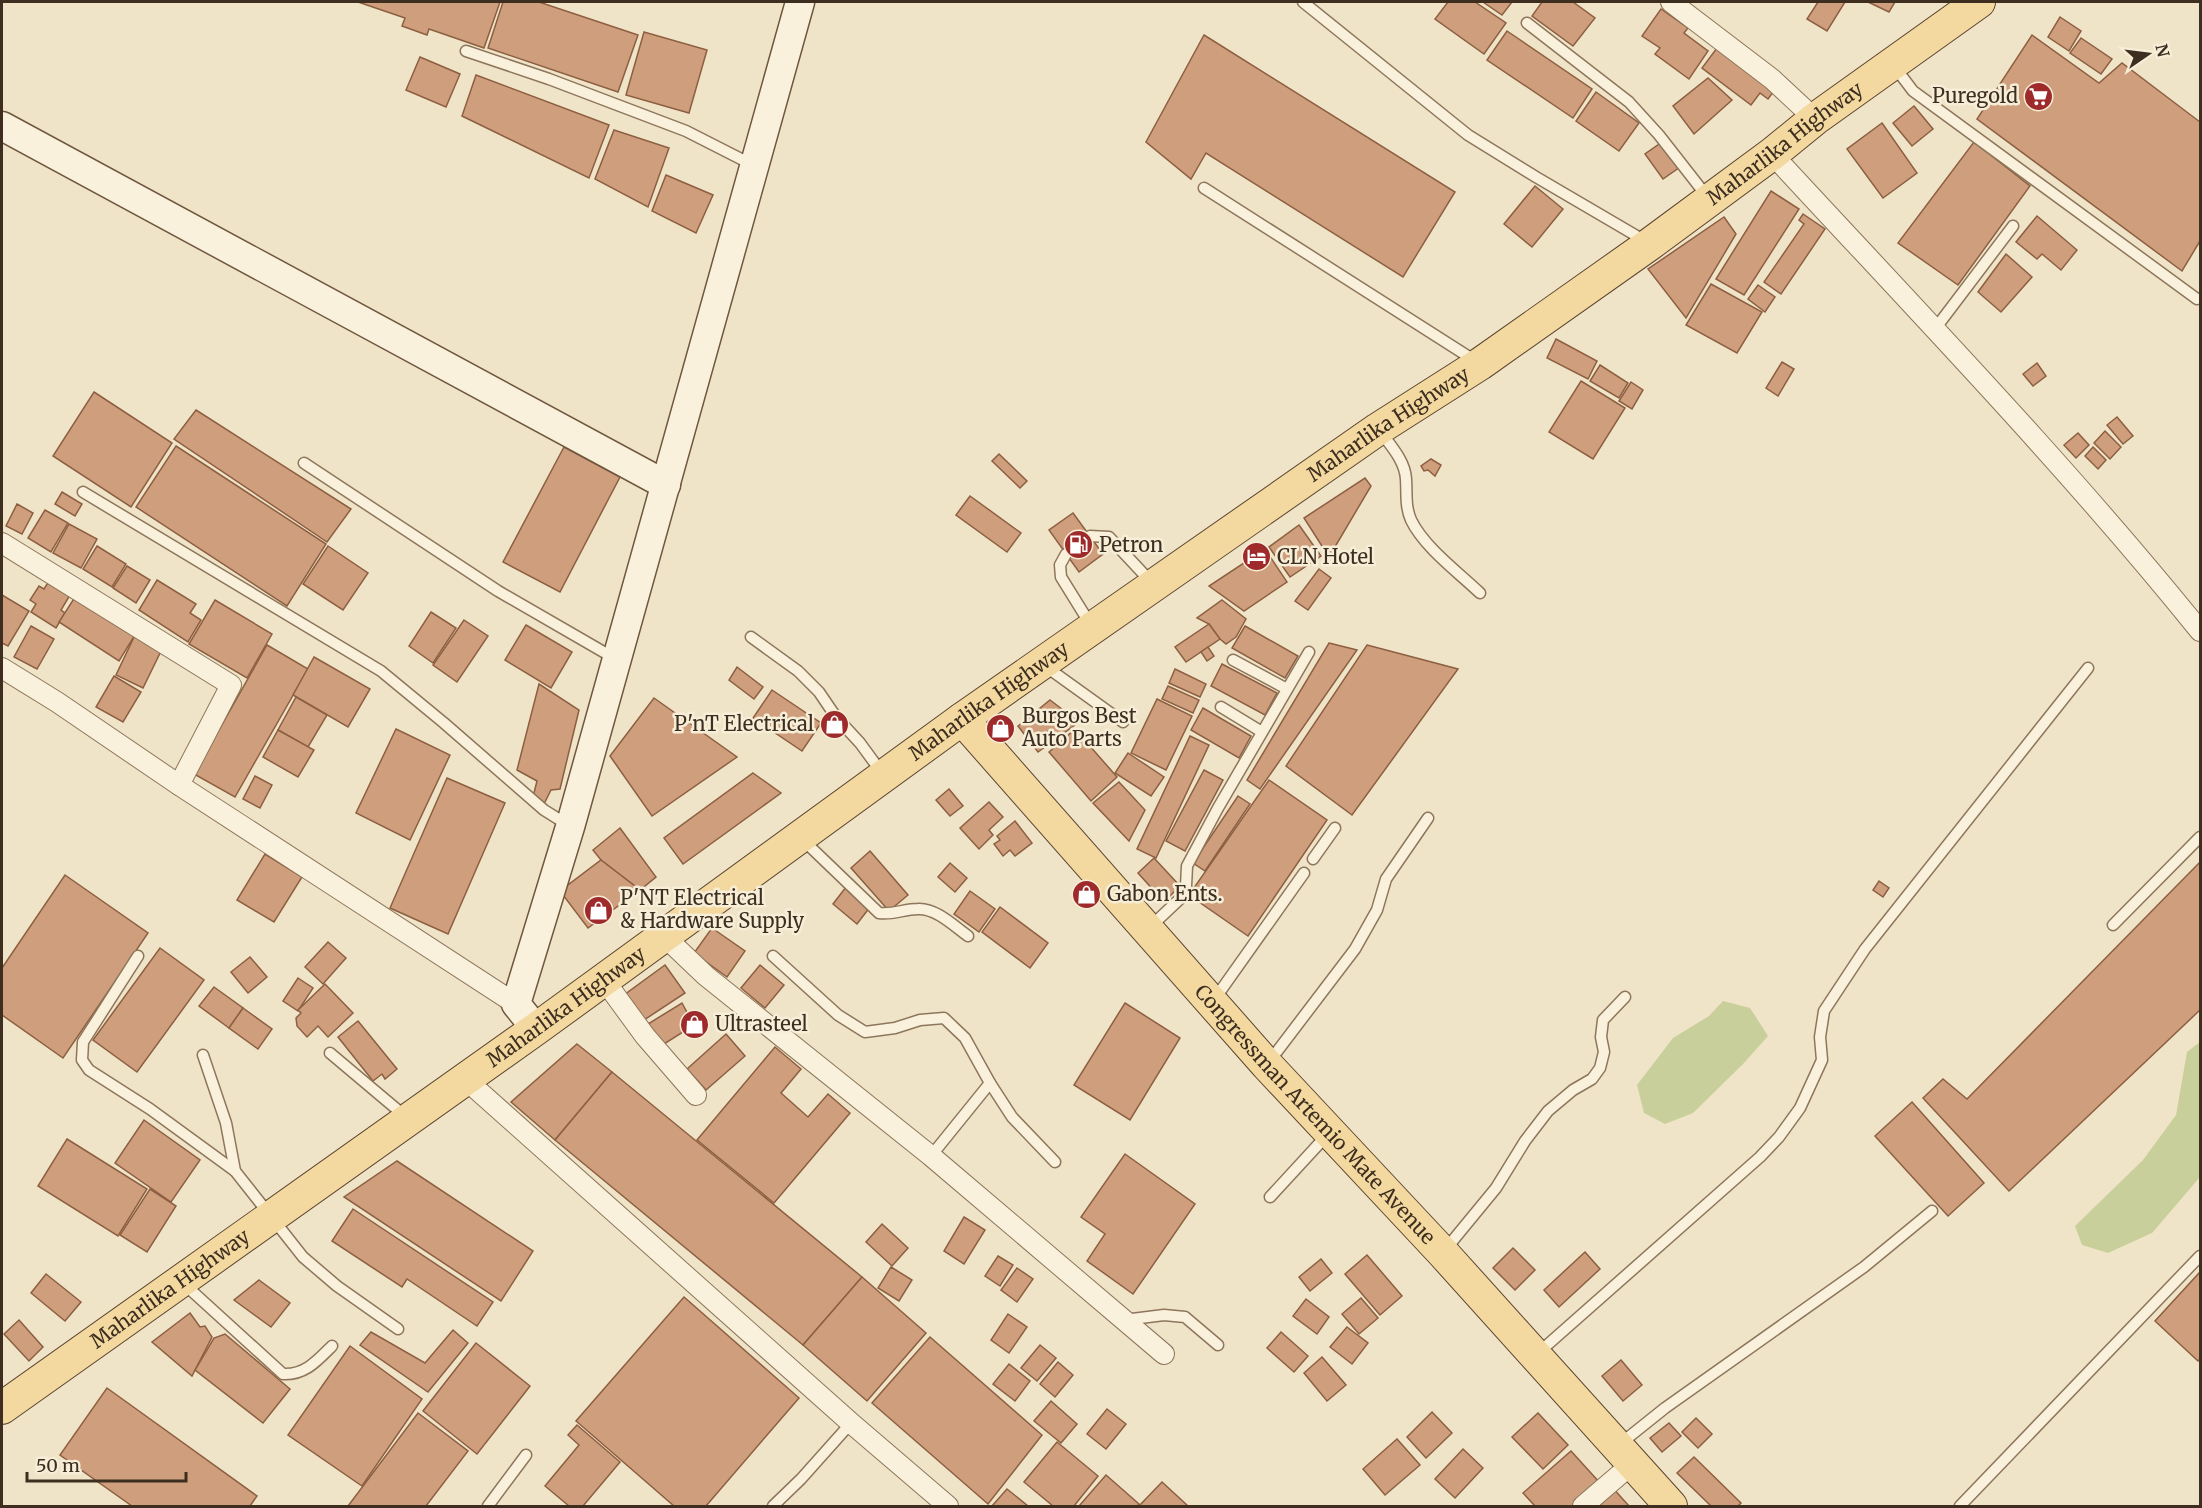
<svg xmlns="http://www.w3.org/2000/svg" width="2202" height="1508" viewBox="0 0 2202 1508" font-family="Merriweather,serif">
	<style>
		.green { fill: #c9cf9b }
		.building { fill: #cf9f7d; stroke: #8d5f41; stroke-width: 1.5 }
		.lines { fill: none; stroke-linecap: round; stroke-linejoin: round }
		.lane-casing { stroke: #8d765c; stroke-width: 13 }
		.street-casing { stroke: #8d765c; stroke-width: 22 }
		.secondary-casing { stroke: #6f573f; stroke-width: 31 }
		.primary-casing { stroke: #5b4430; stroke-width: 34 }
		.lane { stroke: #faf1dc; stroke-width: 10 }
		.street { stroke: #faf1dc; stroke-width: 20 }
		.secondary { stroke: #faf1dc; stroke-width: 28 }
		.primary { stroke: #f3d9a0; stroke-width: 32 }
		.labels { text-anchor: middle; stroke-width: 5; stroke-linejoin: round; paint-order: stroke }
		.poi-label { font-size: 20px; fill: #3d2e20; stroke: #f7eed8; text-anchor: start }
		.street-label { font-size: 20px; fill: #3d2e20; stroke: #f7eed8 }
	</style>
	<rect width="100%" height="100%" fill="#f0e4c8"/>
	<g class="green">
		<path d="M1723,1001L1750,1008L1768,1036L1743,1064L1693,1113L1665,1124L1644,1113L1637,1085L1673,1038L1709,1016Z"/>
		<path d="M2200,1042V1177L2152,1233L2108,1253L2082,1245L2075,1226L2143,1160L2176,1115L2187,1052Z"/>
	</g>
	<g class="building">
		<path d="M358,2H500L484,48L429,29L427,35L402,26L405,18Z"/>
		<path d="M503,2H539L638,35L618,92L488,48Z"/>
		<path d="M1448,2H1475L1506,23L1484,54L1435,19Z"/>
		<path d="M1483,2H1512L1502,15Z"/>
		<path d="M1542,2H1573L1595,18L1573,46L1532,16Z"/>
		<path d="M1818,2H1845L1827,31L1807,19Z"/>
		<path d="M1868,2H1895L1889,12Z"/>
		<path d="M1661,9L1688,28L1684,33L1708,51L1689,79L1655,54L1660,48L1642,36Z"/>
		<path d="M2060,17L2081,31L2069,51L2048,37Z"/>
		<path d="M1507,31L1592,89L1573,118L1487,60Z"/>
		<path d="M644,32L707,50L689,113L626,95Z"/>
		<path d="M1204,35L1455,192L1403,277L1206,153L1191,179L1146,142Z"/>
		<path d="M2032,35L2099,83L2122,63L2200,122V241L2182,271L1977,119Z"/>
		<path d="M2081,38L2112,59L2101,74L2070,53Z"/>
		<path d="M1717,48L1774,91L1768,99L1760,93L1751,105L1702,68Z"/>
		<path d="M420,57L460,74L446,107L406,90Z"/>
		<path d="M476,75L609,125L589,178L462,116Z"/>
		<path d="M1708,78L1732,100L1694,134L1673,106Z"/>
		<path d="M1596,92L1639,123L1619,151L1576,121Z"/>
		<path d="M1914,106L1933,129L1912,146L1893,123Z"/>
		<path d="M1882,123L1917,173L1883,198L1847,149Z"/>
		<path d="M614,130L669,148L648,207L595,179Z"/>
		<path d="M1662,142L1680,167L1663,179L1645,154Z"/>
		<path d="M1974,142L2030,186L1958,285L1898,243Z"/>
		<path d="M666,175L713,195L696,233L652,211Z"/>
		<path d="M1535,186L1563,209L1532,247L1504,224Z"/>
		<path d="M1771,191L1799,209L1744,295L1716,279Z"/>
		<path d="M1803,214L1825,229L1781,294L1764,282L1804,224L1799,220Z"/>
		<path d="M2037,216L2077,250L2061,270L2042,254L2037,259L2016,242Z"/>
		<path d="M1724,217L1736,234L1686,318L1648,269Z"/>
		<path d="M2006,254L2032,277L2001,312L1978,292Z"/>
		<path d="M1711,284L1762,312L1737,353L1686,325Z"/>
		<path d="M1758,285L1775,297L1765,312L1748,299Z"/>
		<path d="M1556,339L1597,361L1588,379L1547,358Z"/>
		<path d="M1782,362L1794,369L1778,396L1766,388Z"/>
		<path d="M2037,363L2046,376L2033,386L2023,374Z"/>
		<path d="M1600,365L1628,383L1619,398L1590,381Z"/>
		<path d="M1581,381L1625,408L1593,459L1549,432Z"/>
		<path d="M1631,382L1643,390L1632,409L1619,401Z"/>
		<path d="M94,392L172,443L131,507L53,456Z"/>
		<path d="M196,410L351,509L327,542L174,439Z"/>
		<path d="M2117,417L2133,436L2123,444L2107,425Z"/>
		<path d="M2105,431L2121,447L2110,459L2094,443Z"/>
		<path d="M2078,433L2089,445L2076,458L2064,445Z"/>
		<path d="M176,446L326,544L287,606L136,507Z"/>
		<path d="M564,447L620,477L560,592L503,562Z"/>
		<path d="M2093,447L2106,460L2098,469L2085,456Z"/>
		<path d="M999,454L1027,481L1020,488L992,461Z"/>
		<path d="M1431,459L1441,465L1435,476L1428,470L1424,471L1421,466Z"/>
		<path d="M1365,478L1371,486L1329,557L1304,518Z"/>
		<path d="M62,492L82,504L75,516L55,504Z"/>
		<path d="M970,496L1021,533L1007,552L956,515Z"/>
		<path d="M17,504L33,513L22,534L6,526Z"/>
		<path d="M45,510L68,523L51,552L28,538Z"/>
		<path d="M1073,513L1103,554L1079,572L1049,530Z"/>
		<path d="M69,524L97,539L81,568L53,553Z"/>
		<path d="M1299,525L1321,556L1290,577L1269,547Z"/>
		<path d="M97,546L126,564L112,587L83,569Z"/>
		<path d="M328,546L368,573L343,610L303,584Z"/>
		<path d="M1265,549L1287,582L1244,611L1209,586Z"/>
		<path d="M127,566L150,580L136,603L113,588Z"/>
		<path d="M1319,569L1331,578L1308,610L1295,601Z"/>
		<path d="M157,580L196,604L190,613L201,620L188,642L139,610Z"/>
		<path d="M49,581L70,595L61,610L65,613L56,628L31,612L36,604L30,600L39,586L44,589Z"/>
		<path d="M2,595L29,611L8,646L2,643Z"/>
		<path d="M75,597L135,635L119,661L59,622Z"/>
		<path d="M215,600L272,634L247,678L189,644Z"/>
		<path d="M1222,600L1246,619L1236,637L1226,644L1220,639L1209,624L1197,618Z"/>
		<path d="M431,612L456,628L433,663L409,646Z"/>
		<path d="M464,620L488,636L457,682L433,665Z"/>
		<path d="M1209,624L1220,639L1186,662L1175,647Z"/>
		<path d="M526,625L572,652L551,688L505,660Z"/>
		<path d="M31,626L54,639L37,669L14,657Z"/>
		<path d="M1245,626L1298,656L1285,678L1232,648Z"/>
		<path d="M135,635L162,649L143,688L116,675Z"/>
		<path d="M1329,643L1357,650L1260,789L1247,780Z"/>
		<path d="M267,645L308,669L235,797L194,774Z"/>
		<path d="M1367,645L1458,669L1352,815L1286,766Z"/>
		<path d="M1208,647L1214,656L1207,661L1201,652Z"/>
		<path d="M314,657L370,689L348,727L293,695Z"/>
		<path d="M1222,664L1277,693L1265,715L1211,686Z"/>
		<path d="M737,667L763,687L754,699L729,680Z"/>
		<path d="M1175,669L1206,684L1200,697L1169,683Z"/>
		<path d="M114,676L141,692L123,722L96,707Z"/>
		<path d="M539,684L579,710L560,789L551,790L544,804L533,797L537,781L517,770Z"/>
		<path d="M1168,686L1199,700L1193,713L1162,699Z"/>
		<path d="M772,690L821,723L802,751L753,718Z"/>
		<path d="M296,697L327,715L308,747L278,730Z"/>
		<path d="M654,698L737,757L652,816L610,756Z"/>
		<path d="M1157,699L1192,716L1166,770L1131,753Z"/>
		<path d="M1050,700L1079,722L1038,752L1018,726Z"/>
		<path d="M1203,708L1251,736L1239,758L1191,730Z"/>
		<path d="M396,729L450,755L410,840L356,813Z"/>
		<path d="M1075,729L1117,777L1091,801L1049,752Z"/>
		<path d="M278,730L314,750L298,777L263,757Z"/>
		<path d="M1190,736L1209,745L1156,858L1137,849Z"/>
		<path d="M1128,753L1164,777L1151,796L1115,773Z"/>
		<path d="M1204,770L1223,780L1185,851L1166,841Z"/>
		<path d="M753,773L781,793L683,864L664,838Z"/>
		<path d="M255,776L272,785L260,808L243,799Z"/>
		<path d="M447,778L505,803L448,934L390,908Z"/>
		<path d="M1269,780L1327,820L1248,936L1189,895Z"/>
		<path d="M1119,782L1145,810L1129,841L1093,803Z"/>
		<path d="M949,789L963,806L950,816L936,800Z"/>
		<path d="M1238,796L1250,804L1205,871L1193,863Z"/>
		<path d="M989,802L1003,817L989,830L993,835L979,849L960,828Z"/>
		<path d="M1015,821L1032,843L1015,856L1010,850L1003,856L994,844L1000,840L997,836Z"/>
		<path d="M620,828L656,877L640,890L601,860L593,850Z"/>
		<path d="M870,851L908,895L889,911L851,868Z"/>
		<path d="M265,854L302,877L274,922L237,900Z"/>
		<path d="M1154,858L1180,886L1164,902L1138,873Z"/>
		<path d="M601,860L640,890L588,928L560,891Z"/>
		<path d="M2200,862V1010L2009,1191L1923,1098L1943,1079L1967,1099Z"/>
		<path d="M950,863L967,878L955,892L938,877Z"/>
		<path d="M65,875L148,933L63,1058L2,1015V968Z"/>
		<path d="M1879,881L1889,888L1883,897L1873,890Z"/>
		<path d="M846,887L870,907L857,924L833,904Z"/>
		<path d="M970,891L995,909L979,932L954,914Z"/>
		<path d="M1000,907L1048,943L1030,968L982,932Z"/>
		<path d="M712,928L745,951L727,977L694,953Z"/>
		<path d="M328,942L346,958L323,984L305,967Z"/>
		<path d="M160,948L204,980L137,1072L93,1040Z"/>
		<path d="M250,957L267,977L248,993L231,972Z"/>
		<path d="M665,965L685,993L641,1022L624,995Z"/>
		<path d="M760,965L784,985L765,1008L741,988Z"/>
		<path d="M298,978L313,988L298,1011L283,1001Z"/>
		<path d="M325,984L353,1013L328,1037L318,1026L307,1037L297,1026L296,1018L301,1013L298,1010Z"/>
		<path d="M214,987L243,1008L229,1028L199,1006Z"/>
		<path d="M682,1003L694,1025L661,1046L648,1024Z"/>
		<path d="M1125,1003L1180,1038L1130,1120L1074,1085Z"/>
		<path d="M243,1008L272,1029L258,1049L229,1028Z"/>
		<path d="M358,1021L397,1069L385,1079L382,1074L373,1081L338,1037Z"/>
		<path d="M726,1034L745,1056L706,1090L687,1069Z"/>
		<path d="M577,1044L612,1072L555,1140L511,1102Z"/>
		<path d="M775,1047L801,1069L781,1093L808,1117L828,1094L850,1113L774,1203L697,1140Z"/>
		<path d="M612,1072L862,1277L803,1345L555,1140Z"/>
		<path d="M1912,1102L1984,1183L1948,1216L1875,1136Z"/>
		<path d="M144,1120L200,1160L171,1202L115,1163Z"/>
		<path d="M67,1139L147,1189L118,1236L38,1186Z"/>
		<path d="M1125,1154L1195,1204L1133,1294L1087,1261L1105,1234L1081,1217Z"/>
		<path d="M397,1161L533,1251L501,1301L344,1197Z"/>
		<path d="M150,1189L176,1206L147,1252L120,1235Z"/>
		<path d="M353,1209L493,1302L477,1326L407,1279L402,1287L332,1241Z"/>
		<path d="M964,1217L985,1230L964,1264L944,1251Z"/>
		<path d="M882,1224L908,1248L892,1266L866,1242Z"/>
		<path d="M1513,1248L1535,1270L1515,1290L1493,1268Z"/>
		<path d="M1585,1252L1600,1269L1559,1307L1544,1290Z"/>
		<path d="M1367,1255L1402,1296L1380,1315L1345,1274Z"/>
		<path d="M998,1256L1013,1265L1000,1286L985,1276Z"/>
		<path d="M1321,1259L1332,1273L1310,1291L1299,1277Z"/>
		<path d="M891,1267L912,1280L899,1301L878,1288Z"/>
		<path d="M1017,1268L1033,1279L1017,1302L1001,1290Z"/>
		<path d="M2200,1272V1359L2198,1361L2155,1321Z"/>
		<path d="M46,1274L81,1302L65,1321L31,1293Z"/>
		<path d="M862,1277L926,1333L867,1401L803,1345Z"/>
		<path d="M259,1280L290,1303L271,1327L234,1300Z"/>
		<path d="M684,1297L799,1398L706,1506H674L576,1421Z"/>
		<path d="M1361,1298L1378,1318L1359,1334L1342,1314Z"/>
		<path d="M1306,1299L1329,1317L1317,1334L1293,1316Z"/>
		<path d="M190,1313L200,1327L205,1326L212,1337L192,1376L152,1342Z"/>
		<path d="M1008,1314L1027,1327L1009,1353L991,1340Z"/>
		<path d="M19,1320L43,1347L29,1361L4,1334Z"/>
		<path d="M1347,1327L1368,1343L1352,1364L1330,1347Z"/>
		<path d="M453,1330L468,1343L428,1392L360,1345L371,1332L425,1363Z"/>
		<path d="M1281,1332L1308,1356L1294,1372L1267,1348Z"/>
		<path d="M225,1334L290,1389L263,1423L195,1370L214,1338Z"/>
		<path d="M930,1337L1042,1435L988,1504L872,1403Z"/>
		<path d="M476,1343L530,1386L477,1454L423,1411Z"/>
		<path d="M1040,1345L1056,1358L1037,1381L1021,1368Z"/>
		<path d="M350,1346L422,1399L362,1486L288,1435Z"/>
		<path d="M1322,1357L1346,1385L1327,1401L1304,1373Z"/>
		<path d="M1621,1360L1642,1385L1623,1401L1602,1376Z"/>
		<path d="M1058,1362L1073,1375L1055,1397L1040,1384Z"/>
		<path d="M1009,1364L1030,1381L1015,1401L993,1384Z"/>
		<path d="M107,1388L257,1496L250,1506H132L60,1455Z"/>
		<path d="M1051,1401L1077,1424L1061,1443L1034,1421Z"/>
		<path d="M1107,1409L1126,1424L1106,1449L1087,1434Z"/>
		<path d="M1432,1412L1452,1433L1426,1458L1407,1437Z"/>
		<path d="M418,1413L468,1451L426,1506H348Z"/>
		<path d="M1538,1413L1568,1445L1543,1469L1512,1437Z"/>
		<path d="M1696,1418L1712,1434L1698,1448L1682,1432Z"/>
		<path d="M1669,1423L1681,1436L1662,1452L1650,1438Z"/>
		<path d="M577,1425L620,1462L583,1506H569L545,1486L579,1445L568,1435Z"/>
		<path d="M1397,1439L1420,1465L1385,1495L1363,1469Z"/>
		<path d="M1057,1442L1098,1476L1074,1506H1053L1024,1482Z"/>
		<path d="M1463,1449L1483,1468L1455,1498L1435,1479Z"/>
		<path d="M1571,1451L1600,1483L1574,1506H1535L1523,1493Z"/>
		<path d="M1694,1457L1741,1503L1738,1506H1711L1677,1473Z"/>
		<path d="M1106,1475L1139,1504L1137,1506H1079Z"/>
		<path d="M1162,1482L1188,1506H1139Z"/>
		<path d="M1611,1486L1629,1506H1589Z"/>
		<path d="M1007,1489L1028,1506H992Z"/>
	</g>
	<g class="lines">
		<defs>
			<g id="lane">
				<path d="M1303,2L1468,135L1536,177L1647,242"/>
				<path d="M1527,23L1629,102L1659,135L1709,199"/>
				<path d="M466,51L549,79L686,131L747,162L748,170"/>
				<path d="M1894,66L1913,91L2197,299"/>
				<path d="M1204,188L1477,362"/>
				<path d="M1935,329L2013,226"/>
				<path d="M1380,431C1391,446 1405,461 1406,479C1407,494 1405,506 1411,520C1424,547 1458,572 1480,593"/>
				<path d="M304,463L498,591L614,658"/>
				<path d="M83,492L381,671L444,723L544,810L568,825"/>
				<path d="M1090,536L1109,537L1152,583"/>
				<path d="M1066,554L1060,565L1061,577L1092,627"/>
				<path d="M751,637L798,671L819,692L836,717L860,743L882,773"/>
				<path d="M1233,660L1287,689"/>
				<path d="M1045,666L1123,722"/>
				<path d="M1221,707L1262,732"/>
				<path d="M802,839L879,913C893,915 904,909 918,909C936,908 954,926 968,936"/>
				<path d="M1313,859L1335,828"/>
				<path d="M2113,925L2200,837"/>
				<path d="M1148,929L1183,896L1186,886L1187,866L1218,808L1309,652"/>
				<path d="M138,956L83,1042L82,1060L89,1070L150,1109L235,1171"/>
				<path d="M773,956L838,1015L865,1032L895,1028L920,1020L944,1018L965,1038L990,1083L931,1156"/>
				<path d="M1214,1000L1304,873"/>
				<path d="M330,1053L406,1117"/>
				<path d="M203,1055L226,1123L235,1171L303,1257L337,1286L398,1329"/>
				<path d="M1269,1062L1355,949L1377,910L1386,879L1428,818"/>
				<path d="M990,1083L1012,1117L1055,1162"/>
				<path d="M1270,1197L1328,1134"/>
				<path d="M1445,1250L1496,1188L1525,1141L1548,1111L1573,1090L1592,1079L1600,1068L1604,1052L1601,1037L1603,1020L1625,997"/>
				<path d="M183,1283L283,1374C305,1375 317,1361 332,1346"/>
				<path d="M1124,1320L1164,1315L1185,1317L1218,1345"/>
				<path d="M1537,1354L1760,1157L1779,1137L1800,1108L1822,1060L1820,1037L1824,1011L1865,949L2088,668"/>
				<path d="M1620,1444L1665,1408L1864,1267L1932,1211"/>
				<path d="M488,1506L526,1455"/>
				<path d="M773,1506L801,1479L851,1423"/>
				<path d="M1960,1506L2200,1256"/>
			</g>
			<g id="street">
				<path d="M1671,2L1772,79L1815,119"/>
				<path d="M1772,154C1917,311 2066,465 2200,631"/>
				<path d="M2,543L231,685L179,785"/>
				<path d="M2,668L57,702L179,785L516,1004"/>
				<path d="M664,936L706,976L931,1156L1164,1354"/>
				<path d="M604,980L645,1036L696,1095"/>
				<path d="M465,1079L851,1423L948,1506"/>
				<path d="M1583,1506L1632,1464"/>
			</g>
			<g id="secondary">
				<path d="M2,126L666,485"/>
				<path d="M536,1029L516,1004L570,827L800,2"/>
			</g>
			<g id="primary">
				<path id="s1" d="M962,719L1267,1065L1443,1253L1671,1506"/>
				<path id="s2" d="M2,1408L536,1029L962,719L1378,429L1480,364L1650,244L1772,154L1815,119L1979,2"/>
			</g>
		</defs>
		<use href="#lane" class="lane-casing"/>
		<use href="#street" class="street-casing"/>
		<use href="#secondary" class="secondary-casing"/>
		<use href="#primary" class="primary-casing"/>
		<use href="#lane" class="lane"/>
		<use href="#street" class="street"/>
		<use href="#secondary" class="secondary"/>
		<use href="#primary" class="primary"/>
	</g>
	<defs>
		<symbol id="supermarket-disc" viewBox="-11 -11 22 22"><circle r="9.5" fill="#9e2a2b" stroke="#f7eed8"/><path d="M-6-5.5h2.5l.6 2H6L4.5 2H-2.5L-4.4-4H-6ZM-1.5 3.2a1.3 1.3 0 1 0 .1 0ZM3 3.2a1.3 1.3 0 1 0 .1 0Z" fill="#fff"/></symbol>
		<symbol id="fuel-disc" viewBox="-11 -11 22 22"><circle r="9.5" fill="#9e2a2b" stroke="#f7eed8"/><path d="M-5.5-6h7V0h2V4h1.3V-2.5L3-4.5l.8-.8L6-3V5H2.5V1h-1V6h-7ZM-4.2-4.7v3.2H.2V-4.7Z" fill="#fff"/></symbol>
		<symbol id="hotel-disc" viewBox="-11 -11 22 22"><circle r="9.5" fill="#9e2a2b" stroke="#f7eed8"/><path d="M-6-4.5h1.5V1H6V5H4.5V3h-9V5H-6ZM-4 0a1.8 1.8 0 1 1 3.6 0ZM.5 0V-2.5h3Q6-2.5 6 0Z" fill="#fff"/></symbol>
		<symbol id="shop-disc" viewBox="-11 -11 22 22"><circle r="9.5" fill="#9e2a2b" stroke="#f7eed8"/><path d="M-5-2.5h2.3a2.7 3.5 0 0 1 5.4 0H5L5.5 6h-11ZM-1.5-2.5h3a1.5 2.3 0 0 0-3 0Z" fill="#fff"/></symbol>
	</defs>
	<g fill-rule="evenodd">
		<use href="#supermarket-disc" x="2022" y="80" width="33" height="33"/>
		<use href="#fuel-disc" x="1062" y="528" width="33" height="33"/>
		<use href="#hotel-disc" x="1240" y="540" width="33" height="33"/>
		<use href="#shop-disc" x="818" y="708" width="33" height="33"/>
		<use href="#shop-disc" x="984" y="712" width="33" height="33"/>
		<use href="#shop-disc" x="1070" y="878" width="33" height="33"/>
		<use href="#shop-disc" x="582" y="894" width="33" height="33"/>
		<use href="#shop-disc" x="678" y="1008" width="33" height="33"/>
	</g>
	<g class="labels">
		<g class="poi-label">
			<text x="2018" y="103" text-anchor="end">Puregold</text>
			<text x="1099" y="552">Petron</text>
			<text x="1277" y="564">CLN Hotel</text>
			<text x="1022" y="723">Burgos Best<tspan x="1022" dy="23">Auto Parts</tspan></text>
			<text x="814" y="731" text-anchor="end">P'nT Electrical</text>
			<text x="1107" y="901">Gabon Ents.</text>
			<text x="620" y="905">P'NT Electrical<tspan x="620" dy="23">&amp; Hardware Supply</tspan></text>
			<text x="715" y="1031">Ultrasteel</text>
		</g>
		<g class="street-label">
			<text dy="7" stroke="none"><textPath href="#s2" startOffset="2186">Maharlika Highway</textPath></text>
			<text dy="7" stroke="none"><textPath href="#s2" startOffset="1700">Maharlika Highway</textPath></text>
			<text dy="7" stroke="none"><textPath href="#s2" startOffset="1214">Maharlika Highway</textPath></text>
			<text dy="7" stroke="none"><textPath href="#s2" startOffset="692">Maharlika Highway</textPath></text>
			<text dy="7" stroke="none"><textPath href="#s1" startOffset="530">Congressman Artemio Mate Avenue</textPath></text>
			<text dy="7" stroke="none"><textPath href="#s2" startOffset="206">Maharlika Highway</textPath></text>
		</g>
	</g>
	<rect width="2202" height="1508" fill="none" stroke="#3d2e20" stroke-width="6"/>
	<g transform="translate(2148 54) rotate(76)" stroke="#f7eed8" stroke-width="4.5" paint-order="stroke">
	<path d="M0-4.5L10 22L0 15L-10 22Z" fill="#3d2e20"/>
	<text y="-9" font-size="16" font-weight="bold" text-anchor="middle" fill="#3d2e20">N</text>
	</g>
	<path d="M27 1472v9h159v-9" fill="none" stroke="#3d2e20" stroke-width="3"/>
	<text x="36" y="1472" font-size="18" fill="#3d2e20" stroke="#f7eed8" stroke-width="4.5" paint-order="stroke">50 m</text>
</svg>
